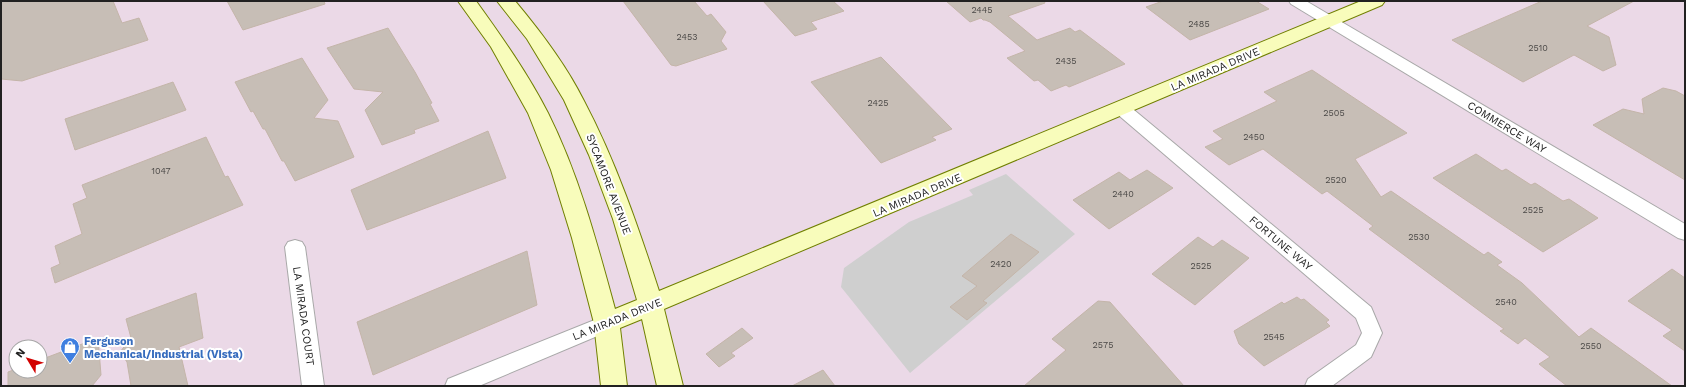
<svg xmlns="http://www.w3.org/2000/svg" width="1686" height="387" viewBox="0 0 1686 387" font-family="'Work Sans',sans-serif">
	<style>
		.industrial { fill: #ebd9e7; fill-rule: evenodd }
		.religious { fill: #cfcfcf }
		.building { fill: #c7beb6; stroke: #c4b5a9 }
		.lines { fill: none; stroke-linecap: round; stroke-linejoin: round }
		.minor-casing { stroke: #a8a8a8; stroke-width: 2 }
		.secondary-casing { stroke: #707f01; stroke-width: 2 }
		.minor { fill: #fff; fill-rule: evenodd }
		.secondary { fill: #f8fcbb; fill-rule: evenodd }
		.labels { text-anchor: middle; stroke-width: 4; stroke-linejoin: round; paint-order: stroke }
		.number-label { font-size: 9px; fill: #4a4846 }
		.street-label { font-size: 11px; fill: #212121; stroke: #fff }
		.shop-label { font-size: 11px; font-weight: bold; fill: #366cbe; stroke: #fff; text-anchor: start }
	</style>
	<rect width="100%" height="100%" fill="#f2eee7"/>
	<path class="industrial" d="M1,1H1685V386H1ZM16,347H40V371H16Z"/>
	<path class="religious" d="M1006,174L1075,234L910,373L841,287L844,268L909,222L973,195L969,190Z"/>
	<g class="building">
		<path d="M1,1H113L122,23L139,18L148,40L22,81L1,79Z"/>
		<path d="M227,1H324L325,4L243,30Z"/>
		<path d="M623,1H694L707,16L711,14L726,32L721,41L727,49L676,66L671,65Z"/>
		<path d="M763,1H833L844,11L811,22L817,29L795,36Z"/>
		<path d="M946,1H1044L1045,3L1008,16L1037,40L1070,28L1075,32L1080,30L1125,64L1069,87L1066,85L1051,91L1038,80L1034,81L1007,58L1025,51L990,22L985,20H983L981,18L970,22Z"/>
		<path d="M1163,1H1256L1269,9L1190,40L1146,7Z"/>
		<path d="M1542,1H1634L1587,26L1609,37L1616,65L1603,71L1574,55L1523,82L1452,40Z"/>
		<path d="M388,28L415,72L432,103L430,104L439,121L414,130L415,133L382,145L365,110L383,92L354,89L327,48Z"/>
		<path d="M881,57L952,129L932,137L936,140L881,163L811,82Z"/>
		<path d="M302,58L328,100L314,118L338,121L354,157L295,181L284,161H282L265,129H263L253,111L251,112L235,82Z"/>
		<path d="M1312,70L1407,133L1355,159L1381,197L1391,191L1484,255L1488,252L1502,262L1497,265L1522,283L1579,337L1591,328L1672,386H1567L1539,364L1550,357L1525,338L1518,344L1500,331L1504,329L1369,229L1373,226L1327,191L1322,194L1263,149L1229,165L1205,147L1223,139L1213,131L1277,101L1264,92Z"/>
		<path d="M173,82L186,110L75,150L65,119Z"/>
		<path d="M1663,88L1676,91L1685,96V180L1593,125L1623,109L1644,114L1642,99Z"/>
		<path d="M488,131L506,178L367,230L351,190Z"/>
		<path d="M206,137L225,177L228,176L243,205L55,283L51,268L60,264L55,246L82,234L73,204L87,198L82,185Z"/>
		<path d="M1476,154L1502,171L1506,169L1531,185L1535,183L1563,201L1569,199L1598,218L1543,252L1433,178Z"/>
		<path d="M1147,170L1173,188L1109,229L1073,200L1119,172L1130,180Z"/>
		<path d="M1011,234L1039,252L983,301L987,303L967,320L950,307L977,286L962,276Z"/>
		<path d="M1198,237L1213,247L1222,240L1249,258L1195,305L1152,274Z"/>
		<path d="M527,251L537,305L373,375L357,322Z"/>
		<path d="M1672,269L1685,278V351L1663,336L1672,330L1628,301Z"/>
		<path d="M196,293L203,338L179,347L188,386H131L127,362L120,352L131,338L126,319Z"/>
		<path d="M1297,297L1301,300L1304,299L1329,320L1326,322L1330,326L1264,366L1239,344L1234,331L1282,302L1284,304Z"/>
		<path d="M1098,301L1110,302L1184,386H1024L1066,350L1052,339Z"/>
		<path d="M742,328L753,338L731,353L735,356L719,367L706,354Z"/>
		<path d="M98,338L101,375L92,386H8V372L16,369V371H40V360Z"/>
		<path d="M823,370L835,386H792Z"/>
	</g>
	<g class="lines">
		<defs>
			<g id="minor">
				<path d="M1289,1H1306L1685,224V240L1678,238L1291,4Z"/>
				<path d="M1122,104L1128,105L1371,307L1382,333L1371,357L1332,386H1305L1308,379L1356,345L1362,333L1356,318L1116,113L1114,109L1116,105Z"/>
				<path d="M295,240L302,242L305,247L324,386H302L285,247L288,242Z"/>
				<path d="M607,315L614,317L617,323L614,329L479,386H445L448,379Z"/>
			</g>
			<path id="secondary" d="M458,1H476C502,37 528,74 548,113C579,175 597,243 615,309L637,300L613,219L589,155L564,100L527,39L497,1H515C541,32 566,65 584,101C616,162 638,226 659,291L1361,1H1385L1382,5L664,309L683,386H657L642,319L620,328L627,386H601L594,323L572,238L551,170L528,113L491,47Z"/>
		</defs>
		<use href="#minor" class="minor-casing"/>
		<use href="#secondary" class="secondary-casing"/>
		<use href="#minor" class="minor"/>
		<use href="#secondary" class="secondary"/>
	</g>
	<defs>
		<symbol id="shop-pin" viewBox="-11 -11 22 30"><path d="M0 17L-7.5 6A9.5 9.5 0 1 1 7.5 6Z" fill="#3f7fe0" stroke="#fff"/><path d="M-5-2.5h2.3a2.7 3.5 0 0 1 5.4 0H5L5.5 6h-11ZM-1.5-2.5h3a1.5 2.3 0 0 0-3 0Z" fill="#fff"/></symbol>
	</defs>
	<g fill-rule="evenodd">
		<use href="#shop-pin" x="59" y="336" width="22" height="30"/>
	</g>
	<g class="labels">
		<g class="number-label">
			<text x="982" y="13">2445</text>
			<text x="1199" y="27">2485</text>
			<text x="687" y="40">2453</text>
			<text x="1538" y="51">2510</text>
			<text x="1066" y="64">2435</text>
			<text x="878" y="106">2425</text>
			<text x="1334" y="116">2505</text>
			<text x="1254" y="140">2450</text>
			<text x="161" y="174">1047</text>
			<text x="1336" y="183">2520</text>
			<text x="1123" y="197">2440</text>
			<text x="1533" y="213">2525</text>
			<text x="1419" y="240">2530</text>
			<text x="1001" y="267">2420</text>
			<text x="1201" y="269">2525</text>
			<text x="1506" y="305">2540</text>
			<text x="1274" y="340">2545</text>
			<text x="1103" y="348">2575</text>
			<text x="1591" y="349">2550</text>
		</g>
		<g class="street-label">
			<text transform="translate(1215 69) rotate(-23)" y="4">LA MIRADA DRIVE</text>
			<text transform="translate(1507 127) rotate(31)" y="4">COMMERCE WAY</text>
			<text transform="translate(609 184) rotate(69)" y="4">SYCAMORE AVENUE</text>
			<text transform="translate(917 195) rotate(-23)" y="4">LA MIRADA DRIVE</text>
			<text transform="translate(1281 243) rotate(40)" y="4">FORTUNE WAY</text>
			<text transform="translate(304 316) rotate(82)" y="4">LA MIRADA COURT</text>
			<text transform="translate(617 319) rotate(-22)" y="4">LA MIRADA DRIVE</text>
		</g>
		<g class="shop-label">
			<text x="84" y="345">Ferguson<tspan x="84" dy="13">Mechanical/Industrial (Vista)</tspan></text>
		</g>
	</g>
	<rect width="1686" height="387" fill="none" stroke="#212121" stroke-width="4"/>
	<g transform="translate(28 359) rotate(308)"><circle r="19" fill="#ffffff" stroke="#a6a6a6"/>
	<path d="M0-3L7 15L0 10L-7 15Z" fill="#d20200"/>
	<text y="-6" font-size="11" font-weight="bold" text-anchor="middle" fill="#212121">N</text>
	</g>
</svg>
